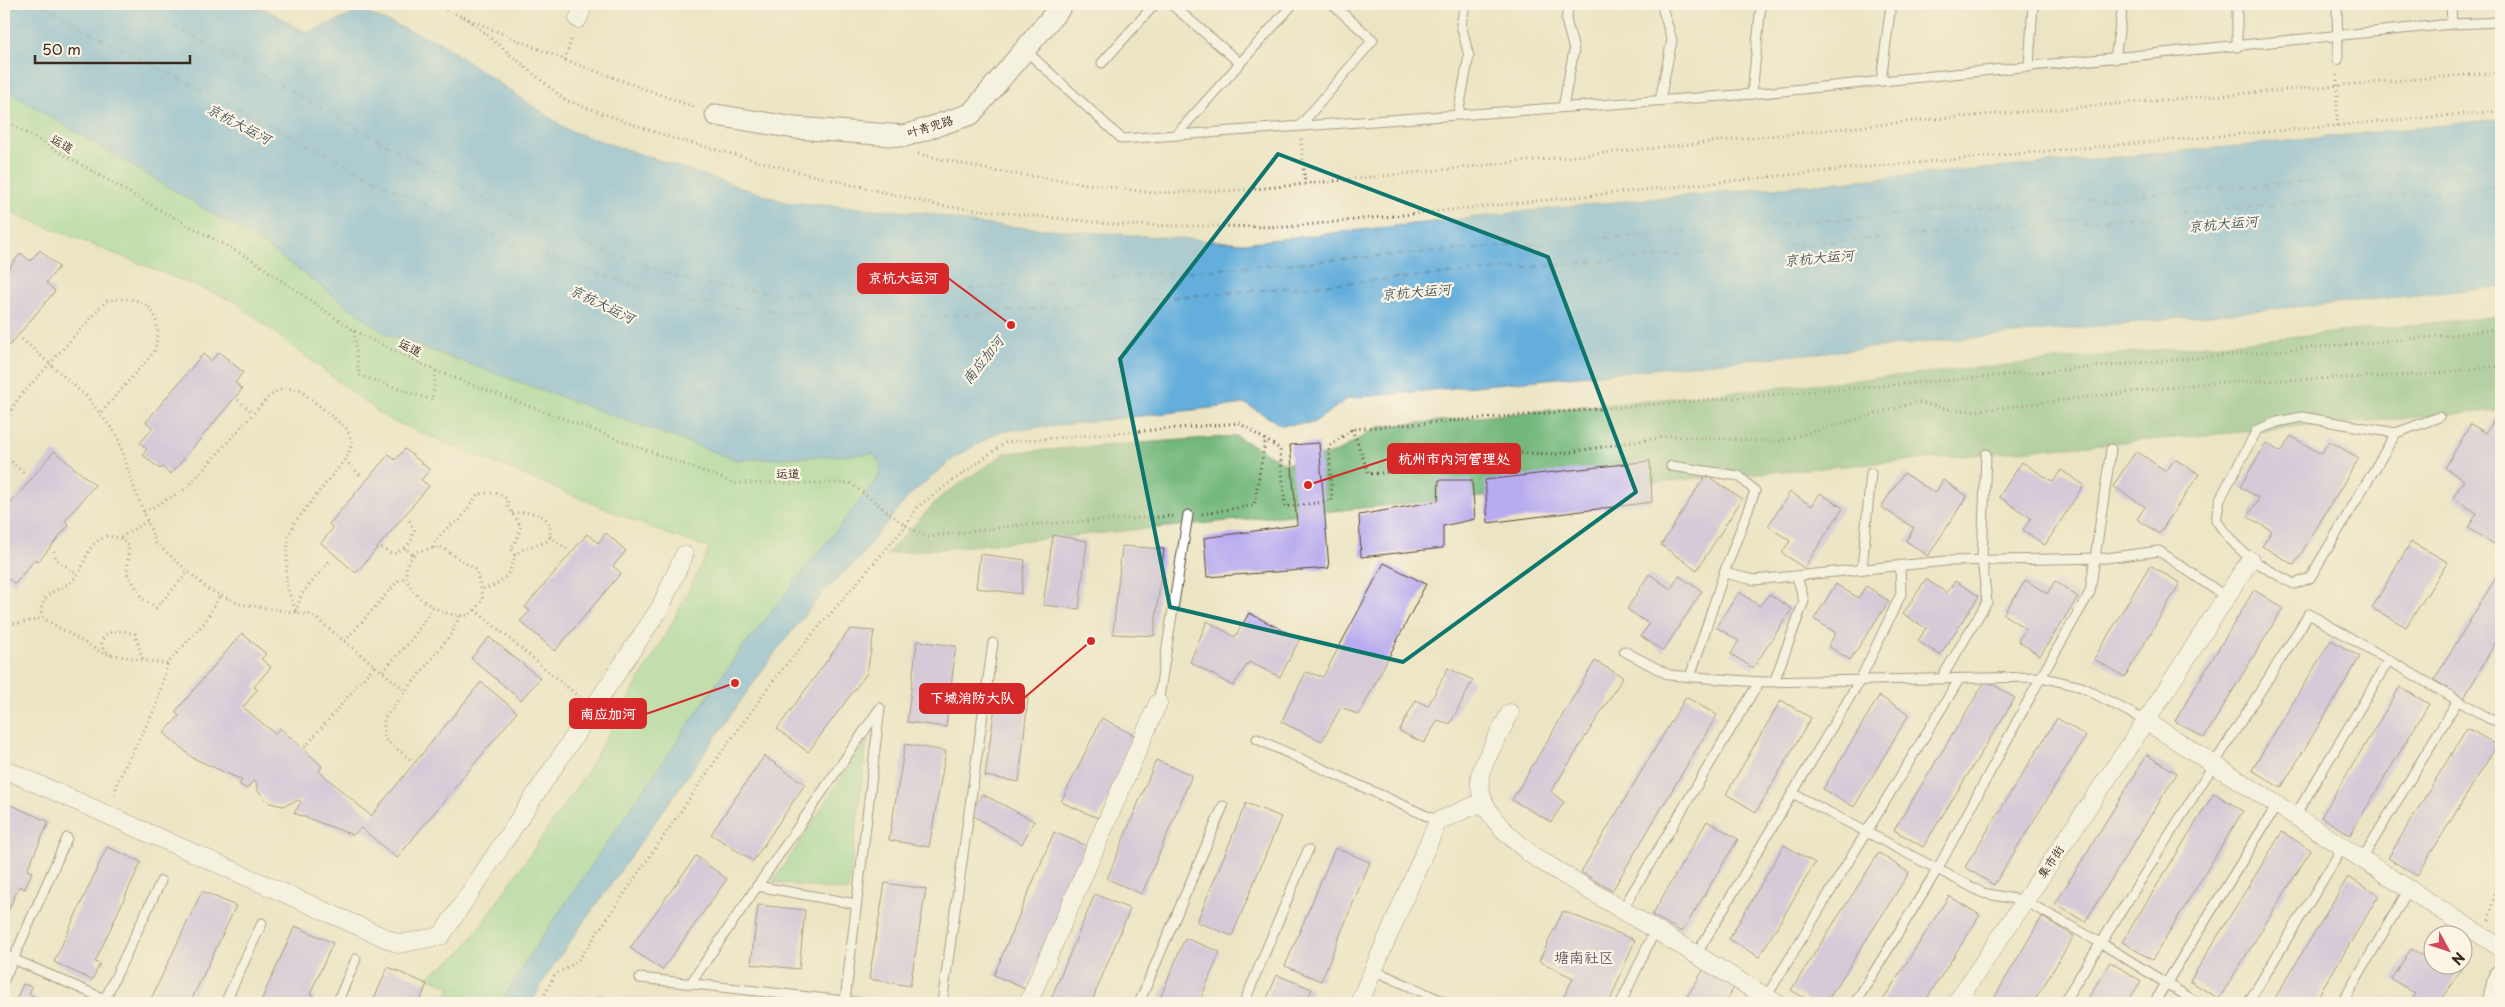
<svg xmlns="http://www.w3.org/2000/svg" width="2505" height="1007" viewBox="0 0 2505 1007" font-family="'Playpen Sans','LXGW WenKai TC',sans-serif">
	<style>
		.green { fill: #8ed691; stroke: #648058 }
		.forest { fill: #72b77b; stroke: #56704c }
		.water { fill: #64aedc; stroke: #506c7d }
		.lines { fill: none; stroke-linecap: round; stroke-linejoin: round }
		.ferry { stroke: #495860; stroke-width: 1; stroke-dasharray: 6 5; stroke-linecap: butt }
		.building { fill: #b8abf0 }
		.service-casing { stroke: #564637; stroke-width: 11 }
		.minor-casing { stroke: #564637; stroke-width: 19 }
		.tertiary-casing { stroke: #564637; stroke-width: 23 }
		.secondary-casing { stroke: #564637; stroke-width: 27 }
		.path { stroke: #564637; stroke-width: 3; stroke-dasharray: 1 4; stroke-linecap: butt }
		.service { stroke: #fff; stroke-width: 9 }
		.minor { stroke: #fff; stroke-width: 18 }
		.tertiary { stroke: #fff; stroke-width: 21 }
		.secondary { stroke: #fff; stroke-width: 25 }
		.marked { fill: none; stroke: #0f766e; stroke-width: 4; stroke-linejoin: round }
		.labels { text-anchor: middle; stroke-width: 4.5; stroke-linejoin: round; paint-order: stroke }
		.street-label { font-size: 12px; fill: #3b2a1e; stroke: #fcf5e5 }
		.water-label { font-size: 14px; font-style: italic; fill: #495860; stroke: #fcf5e5 }
		.quarter-label { font-size: 15px; fill: #675768; stroke: #fcf5e5 }
		.leader { fill: none; stroke: #d62828; stroke-width: 2 }
		.callout-dot { fill: #d62828; stroke: #fcf5e5; stroke-width: 2 }
		.callout { fill: #d62828; stroke: #d62828; stroke-width: 2 }
		.callout-label { font-size: 14px; text-anchor: middle; font-weight: bold; fill: #fff }
	</style>
	<rect width="100%" height="100%" fill="#fcf5e5"/>
	<filter id="ink" filterUnits="userSpaceOnUse"><feTurbulence type="fractalNoise" baseFrequency=".02" numOctaves="2"/><feDisplacementMap in="SourceGraphic" scale="10" xChannelSelector="R" yChannelSelector="G"/><feConvolveMatrix kernelMatrix="1 2 1 2 8 2 1 2 1" color-interpolation-filters="sRGB"/></filter>
	<filter id="wash" filterUnits="userSpaceOnUse"><feTurbulence type="fractalNoise" baseFrequency=".0096" numOctaves="4" result="noise"/><feDisplacementMap in="SourceGraphic" scale="20" xChannelSelector="R" yChannelSelector="G"/><feGaussianBlur stdDeviation="1.12" result="paint"/><feColorMatrix in="noise" values="0 0 0 0 0 0 0 0 0 0 0 0 0 0 0 0 0 1.4 0 .05"/><feComposite in="paint" operator="in"/></filter>
	<g filter="url(#wash)">
		<rect width="100%" height="100%" fill="#ece5c5"/>
		<g class="green">
			<path d="M4,89L262,243L386,334L737,460L873,454L882,465L878,478L735,657L527,959L501,1003H442L451,987L427,977L463,951L583,778L671,625L710,548L667,534L386,418L234,301L15,214L4,195Z"/>
			<path d="M867,740L848,891L773,882Z"/>
		</g>
		<path class="forest" d="M2501,316V410L1445,500L887,554L940,497L1005,453L1236,436L1286,464L1337,452L1378,427Z"/>
		<path class="water" d="M4,4H256L307,33L361,11L439,42L568,130L785,202L927,213L977,224L1244,243L1593,204L2250,145L2501,119V287L1349,398L1313,423L1281,425L1246,404L998,432L953,459L911,494L878,533L860,558L824,591L775,653L550,970L531,1003H501L527,959L735,657L878,478L881,465L873,454L737,460L386,334L262,243L4,89Z"/>
		<g class="lines">
			<g class="ferry">
				<path d="M42,4L101,38L436,210L528,250L678,300L747,310L949,316L2501,186"/>
				<path d="M135,4L510,213L595,248L698,284L778,293L886,296L2501,166"/>
			</g>
		</g>
		<g id="blocks">
			<g class="building">
				<path d="M40,250L59,267L46,283L55,291L4,352V274L21,253L30,261Z"/>
				<path d="M219,352L243,372L235,383L242,389L171,474L162,467L160,469L143,455L147,449L140,443L153,428L146,422L203,354L211,361Z"/>
				<path d="M2496,417L2501,421V544L2499,547L2468,528L2477,513L2453,498L2464,480L2445,468L2471,424L2486,433Z"/>
				<path d="M2291,436L2321,454L2329,441L2359,458L2294,565L2262,546L2272,531L2248,517L2259,498L2240,487L2266,443L2281,452Z"/>
				<path d="M1319,443L1329,568L1207,577L1204,538L1297,525L1290,445Z"/>
				<path d="M405,449L430,470L421,480L429,486L356,573L321,543L333,528L329,524L389,454L395,460Z"/>
				<path d="M54,451L95,485L65,521L69,525L38,562L35,559L15,584L9,579L4,585V512Z"/>
				<path d="M2136,451L2166,471L2175,459L2199,474L2159,534L2137,519L2145,507L2113,486Z"/>
				<path d="M1650,461L1652,502L1488,523L1485,480Z"/>
				<path d="M2022,462L2053,482L2061,470L2084,485L2045,545L2023,530L2031,518L1999,497Z"/>
				<path d="M1904,473L1935,493L1943,480L1967,496L1928,556L1906,541L1914,528L1881,507Z"/>
				<path d="M1706,475L1742,499L1697,570L1661,545Z"/>
				<path d="M1439,480H1472L1475,519L1443,526V548L1361,557L1359,515L1438,501Z"/>
				<path d="M1790,492L1812,506L1820,493L1843,508L1804,568L1782,553L1790,541L1768,526Z"/>
				<path d="M606,533L626,551L613,566L621,573L555,651L520,621L530,611L525,607L587,534L598,543Z"/>
				<path d="M1053,535L1087,541L1079,609L1043,605Z"/>
				<path d="M2411,542L2448,562L2406,627L2372,608Z"/>
				<path d="M1122,546L1164,549L1154,636L1113,634Z"/>
				<path d="M980,554L1025,560L1021,594L976,588Z"/>
				<path d="M1384,563L1426,584L1359,715L1341,707L1322,741L1281,722L1306,672L1323,677Z"/>
				<path d="M2150,565L2180,583L2125,677L2094,659Z"/>
				<path d="M2501,569V633L2464,698L2434,680Z"/>
				<path d="M1649,574L1671,589L1679,576L1702,591L1663,651L1641,636L1649,624L1627,609Z"/>
				<path d="M1926,579L1947,593L1955,581L1979,596L1940,655L1918,641L1926,628L1903,614Z"/>
				<path d="M2026,580L2047,594L2055,581L2078,597L2040,656L2018,641L2026,629L2003,614Z"/>
				<path d="M1836,584L1858,598L1866,586L1889,601L1850,660L1828,646L1836,633L1814,619Z"/>
				<path d="M2254,590L2283,608L2204,738L2175,721Z"/>
				<path d="M1739,592L1760,606L1769,594L1792,609L1753,668L1731,654L1739,641L1716,627Z"/>
				<path d="M1249,613L1300,639L1280,677L1249,662L1233,686L1190,662L1207,621L1235,637Z"/>
				<path d="M850,629L874,631L867,673L808,752L777,729Z"/>
				<path d="M242,633L266,654L261,659L271,667L254,687L257,690L243,707L275,734L280,728L322,766L319,771L371,816L481,682L517,712L397,858L361,828L353,835L294,813L301,802L299,800L283,806L270,803L257,790L256,782L253,781L247,789L239,784L242,780L193,758L164,733L179,716L175,712Z"/>
				<path d="M489,637L540,678L521,700L471,658Z"/>
				<path d="M2331,640L2360,657L2281,788L2252,770Z"/>
				<path d="M917,641L956,646L946,727L907,722Z"/>
				<path d="M1595,661L1623,677L1551,792L1564,802L1551,822L1512,800Z"/>
				<path d="M1448,668L1473,680L1450,724L1438,720L1424,743L1399,731L1416,700L1428,706Z"/>
				<path d="M1986,680L2015,698L1923,847L1894,830Z"/>
				<path d="M2400,687L2429,704L2350,835L2321,817Z"/>
				<path d="M997,693L1028,698L1019,782L985,776Z"/>
				<path d="M1879,696L1909,714L1854,807L1823,789Z"/>
				<path d="M1686,697L1717,715L1612,891L1581,872Z"/>
				<path d="M1781,700L1811,718L1756,812L1726,794Z"/>
				<path d="M1102,718L1141,739L1098,818L1061,802Z"/>
				<path d="M2057,718L2086,736L1994,885L1965,867Z"/>
				<path d="M2467,728L2497,745L2417,876L2388,858Z"/>
				<path d="M905,744L946,751L929,847L889,840Z"/>
				<path d="M2147,755L2177,773L2085,922L2055,904Z"/>
				<path d="M764,756L805,784L753,861L711,834Z"/>
				<path d="M1156,760L1192,775L1142,894L1107,879Z"/>
				<path d="M2214,793L2243,811L2152,960L2122,942Z"/>
				<path d="M982,794L1034,821L1022,844L970,814Z"/>
				<path d="M1246,803L1281,817L1232,936L1197,922Z"/>
				<path d="M9,804L49,822L27,870L32,872L25,889L19,886L4,920V817Z"/>
				<path d="M1707,821L1738,839L1682,932L1652,915Z"/>
				<path d="M1054,832L1090,847L1025,989L994,975Z"/>
				<path d="M2282,832L2311,850L2219,999L2190,981Z"/>
				<path d="M1784,845L1815,863L1759,957L1729,939Z"/>
				<path d="M107,847L141,862L95,962L100,964L92,980L54,962Z"/>
				<path d="M1335,848L1370,862L1321,981L1285,966Z"/>
				<path d="M1879,853L1909,873L1826,1003H1813L1791,990Z"/>
				<path d="M696,856L727,879L662,970L630,948Z"/>
				<path d="M2348,877L2379,895L2314,1003H2272Z"/>
				<path d="M885,883L926,889L910,986L869,979Z"/>
				<path d="M202,891L236,906L190,1003H154L150,1001Z"/>
				<path d="M1095,894L1130,909L1091,1003H1049Z"/>
				<path d="M1949,896L1980,915L1924,1003H1881Z"/>
				<path d="M758,905L805,910L799,969L751,964Z"/>
				<path d="M1563,911L1635,940L1609,1003H1561L1573,978L1539,961Z"/>
				<path d="M2042,917L2074,936L2033,1003H1991Z"/>
				<path d="M295,926L333,943L310,994L315,996L312,1003H260Z"/>
				<path d="M1185,938L1220,952L1199,1003H1158Z"/>
				<path d="M2411,949L2432,961V964H2464L2440,1003H2410L2416,994L2391,979Z"/>
				<path d="M2110,962L2141,981L2127,1003H2085Z"/>
				<path d="M1706,966L1736,985L1724,1003H1683Z"/>
				<path d="M388,967L427,984L419,1003H372Z"/>
				<path d="M1277,975L1312,989L1306,1003H1265Z"/>
				<path d="M23,984L32,987L29,994L50,1003H15Z"/>
				<path d="M597,997L615,999L614,1003H593Z"/>
			</g>
		</g>
	</g>
	<g filter="url(#ink)">
		<use href="#blocks" fill-opacity="0" stroke="#564637" stroke-width="1"/>
		<g class="lines">
			<defs>
				<g id="service">
					<path d="M1171,4L1240,63"/>
					<path d="M2337,4L2338,60"/>
					<path d="M2451,4L2452,24"/>
					<path d="M2237,47V4"/>
					<path d="M1025,50L1122,139L1752,94L2452,24L2501,22"/>
					<path d="M2115,59L2123,4"/>
					<path d="M1102,63L1155,4"/>
					<path d="M2029,67L2033,4"/>
					<path d="M1881,81L1891,4"/>
					<path d="M1752,94L1761,4"/>
					<path d="M1660,100L1672,40L1663,10L1664,4"/>
					<path d="M1563,107L1574,50L1566,20L1569,4"/>
					<path d="M1458,114L1469,56L1461,25L1465,4"/>
					<path d="M1300,126L1373,40L1332,4"/>
					<path d="M1176,135L1293,4"/>
					<path d="M2396,433L2302,417L2277,422L2257,430L2220,499L2216,520C2239,555 2257,564 2294,584L2310,578L2396,433L2439,417"/>
					<path d="M1671,466L1739,476L1755,491L1724,573L1690,677"/>
					<path d="M1862,569L1871,473"/>
					<path d="M1724,573L1754,580L1946,561L2106,558L2159,551L2226,597"/>
					<path d="M1624,651L1669,675L1759,682L2041,677L2082,687L2146,721"/>
					<path d="M1941,679L1987,602L1982,560L1986,454"/>
					<path d="M1774,682L1804,601L1797,576"/>
					<path d="M1158,703L1188,515"/>
					<path d="M1257,739L1438,821"/>
					<path d="M1792,793L1983,893L2025,901L2101,943L2198,1003"/>
					<path d="M2295,816L2389,660"/>
					<path d="M2362,859L2458,700"/>
					<path d="M757,886L856,904"/>
					<path d="M1622,910L1759,682"/>
					<path d="M4,955L114,1003"/>
					<path d="M1696,955L1860,680L1901,594L1900,565"/>
					<path d="M1373,970L1447,1003"/>
					<path d="M640,978L863,1003"/>
					<path d="M4,980L67,838"/>
					<path d="M690,984L880,708L845,1001"/>
					<path d="M1765,999L1960,678"/>
					<path d="M103,1003L161,881"/>
					<path d="M225,1003L262,923"/>
					<path d="M337,1003L356,959"/>
					<path d="M942,1003L993,643"/>
					<path d="M1139,1003L1223,806"/>
					<path d="M1244,1003L1308,850"/>
					<path d="M1621,1003L1655,930"/>
					<path d="M1855,1003L1937,870L2041,677L2090,592L2111,449"/>
					<path d="M2063,1003L2309,614L2490,719L2501,722"/>
					<path d="M2154,1003L2277,805"/>
					<path d="M2248,1003L2343,847"/>
					<path d="M2342,1003L2409,889"/>
				</g>
				<g id="minor">
					<path d="M578,19L584,4"/>
					<path d="M1510,713C1504,725 1481,765 1480,776C1476,810 1509,836 1533,856L1776,1003"/>
					<path d="M2146,721L2501,948"/>
					<path d="M4,769L399,944L441,936L660,608L684,555"/>
					<path d="M1028,1003L1158,703"/>
					<path d="M1359,1003L1438,821L1483,802"/>
					<path d="M1956,1003L2146,721L2250,560"/>
				</g>
				<path id="tertiary" d="M716,115L795,128L905,136L971,114L1063,4"/>
				<path id="secondary" d="M2495,1003L2501,977"/>
			</defs>
			<use href="#service" class="service-casing"/>
			<use href="#minor" class="minor-casing"/>
			<use href="#tertiary" class="tertiary-casing"/>
			<use href="#secondary" class="secondary-casing"/>
			<g class="path">
				<path d="M432,4L565,60L697,108"/>
				<path d="M464,16L565,100L669,137L799,172L941,206L1121,225L1286,227L1846,169L2501,111"/>
				<path d="M565,60L572,36"/>
				<path d="M4,120L149,204L251,259L354,331L436,371L734,483H850L906,526L928,537L1021,525L1174,516"/>
				<path d="M2337,126V73"/>
				<path d="M1301,139L1305,184"/>
				<path d="M918,154L995,171L1153,193L1246,190L1924,120L2501,72"/>
				<path d="M354,331L359,375L432,400L436,371"/>
				<path d="M22,339L87,397L117,435L132,482L156,543L209,590L240,604L312,615L406,691"/>
				<path d="M238,400L253,413"/>
				<path d="M4,423L17,400L106,301C146,292 166,312 154,352L100,414"/>
				<path d="M1352,429L1369,474L1393,472L1438,451L1558,454L1670,436L1777,442L1917,402L1952,410L1974,411L2205,383L2419,375L2501,366"/>
				<path d="M4,455L24,473"/>
				<path d="M345,460L360,475"/>
				<path d="M144,512L187,488L266,399L277,391L288,388L300,390L347,429L352,442L348,456L294,523L288,538L286,584L296,612"/>
				<path d="M512,513C533,511 556,513 549,540C538,547 524,545 515,556"/>
				<path d="M1202,514L1254,505L1265,442"/>
				<path d="M147,521L120,538L107,536C82,546 89,564 73,580C64,589 48,590 43,603C40,609 41,613 43,618L102,653L167,664L205,622L220,595"/>
				<path d="M550,536L569,551"/>
				<path d="M120,538L129,546L127,573L143,599L156,608L188,572"/>
				<path d="M441,547L476,570L483,599C479,604 474,613 467,615C443,620 396,590 408,563C410,559 415,554 418,551Z"/>
				<path d="M381,548L393,554L405,548L414,556"/>
				<path d="M405,548L411,541L414,530L408,518"/>
				<path d="M433,548L434,542L449,526L460,520L478,494C490,492 498,492 507,499L508,507L521,526L517,539L511,548L515,556C511,574 500,587 481,589"/>
				<path d="M54,551L56,559L77,574"/>
				<path d="M475,610L579,697"/>
				<path d="M296,612L301,595L331,559"/>
				<path d="M4,622L16,624L43,618"/>
				<path d="M345,641L398,581L407,577"/>
				<path d="M111,655L103,648L101,642C107,628 123,630 135,634L143,660"/>
				<path d="M383,671L412,639L432,608"/>
				<path d="M305,747L375,665"/>
				<path d="M410,759L384,739V719L452,633L460,615"/>
				<path d="M115,794L117,782L156,707L167,664"/>
				<path d="M2489,920L2501,864"/>
				<path d="M540,1003L555,975L578,961L714,763L779,673L906,526L917,507L1006,442L1239,423L1280,449L1285,507L1332,501L1329,447L1352,429L1916,383L2452,335L2501,328"/>
			</g>
			<use href="#service" class="service"/>
			<use href="#minor" class="minor"/>
			<use href="#tertiary" class="tertiary"/>
			<use href="#secondary" class="secondary"/>
		</g>
	</g>
	<path d="M0 0H2505V1007H0ZM1278,154L1548,257L1636,492L1403,662L1170,607L1120,359Z" fill="#ece5c5" fill-opacity=".55" fill-rule="evenodd"/>
	<path class="marked" d="M1278,154L1548,257L1636,492L1403,662L1170,607L1120,359Z"/>
	<g class="labels">
		<g class="street-label">
			<text transform="translate(930 127) rotate(-17)" y="4">叶青兜路</text>
			<text transform="translate(62 144) rotate(30)" y="4">运道</text>
			<text transform="translate(410 348) rotate(26)" y="4">运道</text>
			<text transform="translate(788 474) rotate(-1)" y="4">运道</text>
			<text transform="translate(2051 862) rotate(-56)" y="4">集市街</text>
		</g>
		<g class="water-label">
			<text transform="translate(239 124) rotate(28)" y="5">京杭大运河</text>
			<text transform="translate(2223 224) rotate(-5)" y="5">京杭大运河</text>
			<text transform="translate(1819 258) rotate(-5)" y="5">京杭大运河</text>
			<text transform="translate(1416 292) rotate(-5)" y="5">京杭大运河</text>
			<text transform="translate(602 304) rotate(26)" y="5">京杭大运河</text>
			<text transform="translate(983 360) rotate(-51)" y="5">南应加河</text>
		</g>
		<g class="quarter-label">
			<text x="1584" y="963">塘南社区</text>
		</g>
	</g>
	<path class="leader" d="M1011 325L948 278M1308 485L1388 459M1091 641L1024 698M735 683L646 714"/>
	<g class="callout-dot">
		<circle cx="1011" cy="325" r="5"/>
		<circle cx="1308" cy="485" r="5"/>
		<circle cx="1091" cy="641" r="5"/>
		<circle cx="735" cy="683" r="5"/>
	</g>
	<g class="callout">
		<rect x="858" y="264" width="90" height="29" rx="5"/>
		<rect x="1388" y="444" width="132" height="29" rx="5"/>
		<rect x="920" y="684" width="104" height="29" rx="5"/>
		<rect x="570" y="699" width="76" height="29" rx="5"/>
	</g>
	<g class="callout-label">
		<text x="903" y="283">京杭大运河</text>
		<text x="1454" y="464">杭州市内河管理处</text>
		<text x="972" y="703">下城消防大队</text>
		<text x="608" y="719">南应加河</text>
	</g>
	<rect width="2505" height="1007" fill="none" stroke="#fcf5e5" stroke-width="20"/>
	<g transform="translate(2448 950) rotate(130)"><circle r="24" fill="#fcf5e5" stroke="#afa495"/>
	<path d="M0-4L9 19L0 12L-9 19Z" fill="#d1495b"/>
	<text y="-8" font-size="14" font-weight="bold" text-anchor="middle" fill="#3b2a1e">N</text>
	</g>
	<path d="M35 55v8h155v-8" fill="none" stroke="#3b2a1e" stroke-width="2.5"/>
	<text x="42" y="55" font-size="15" fill="#3b2a1e" stroke="#fcf5e5" stroke-width="4" paint-order="stroke">50 m</text>
</svg>
